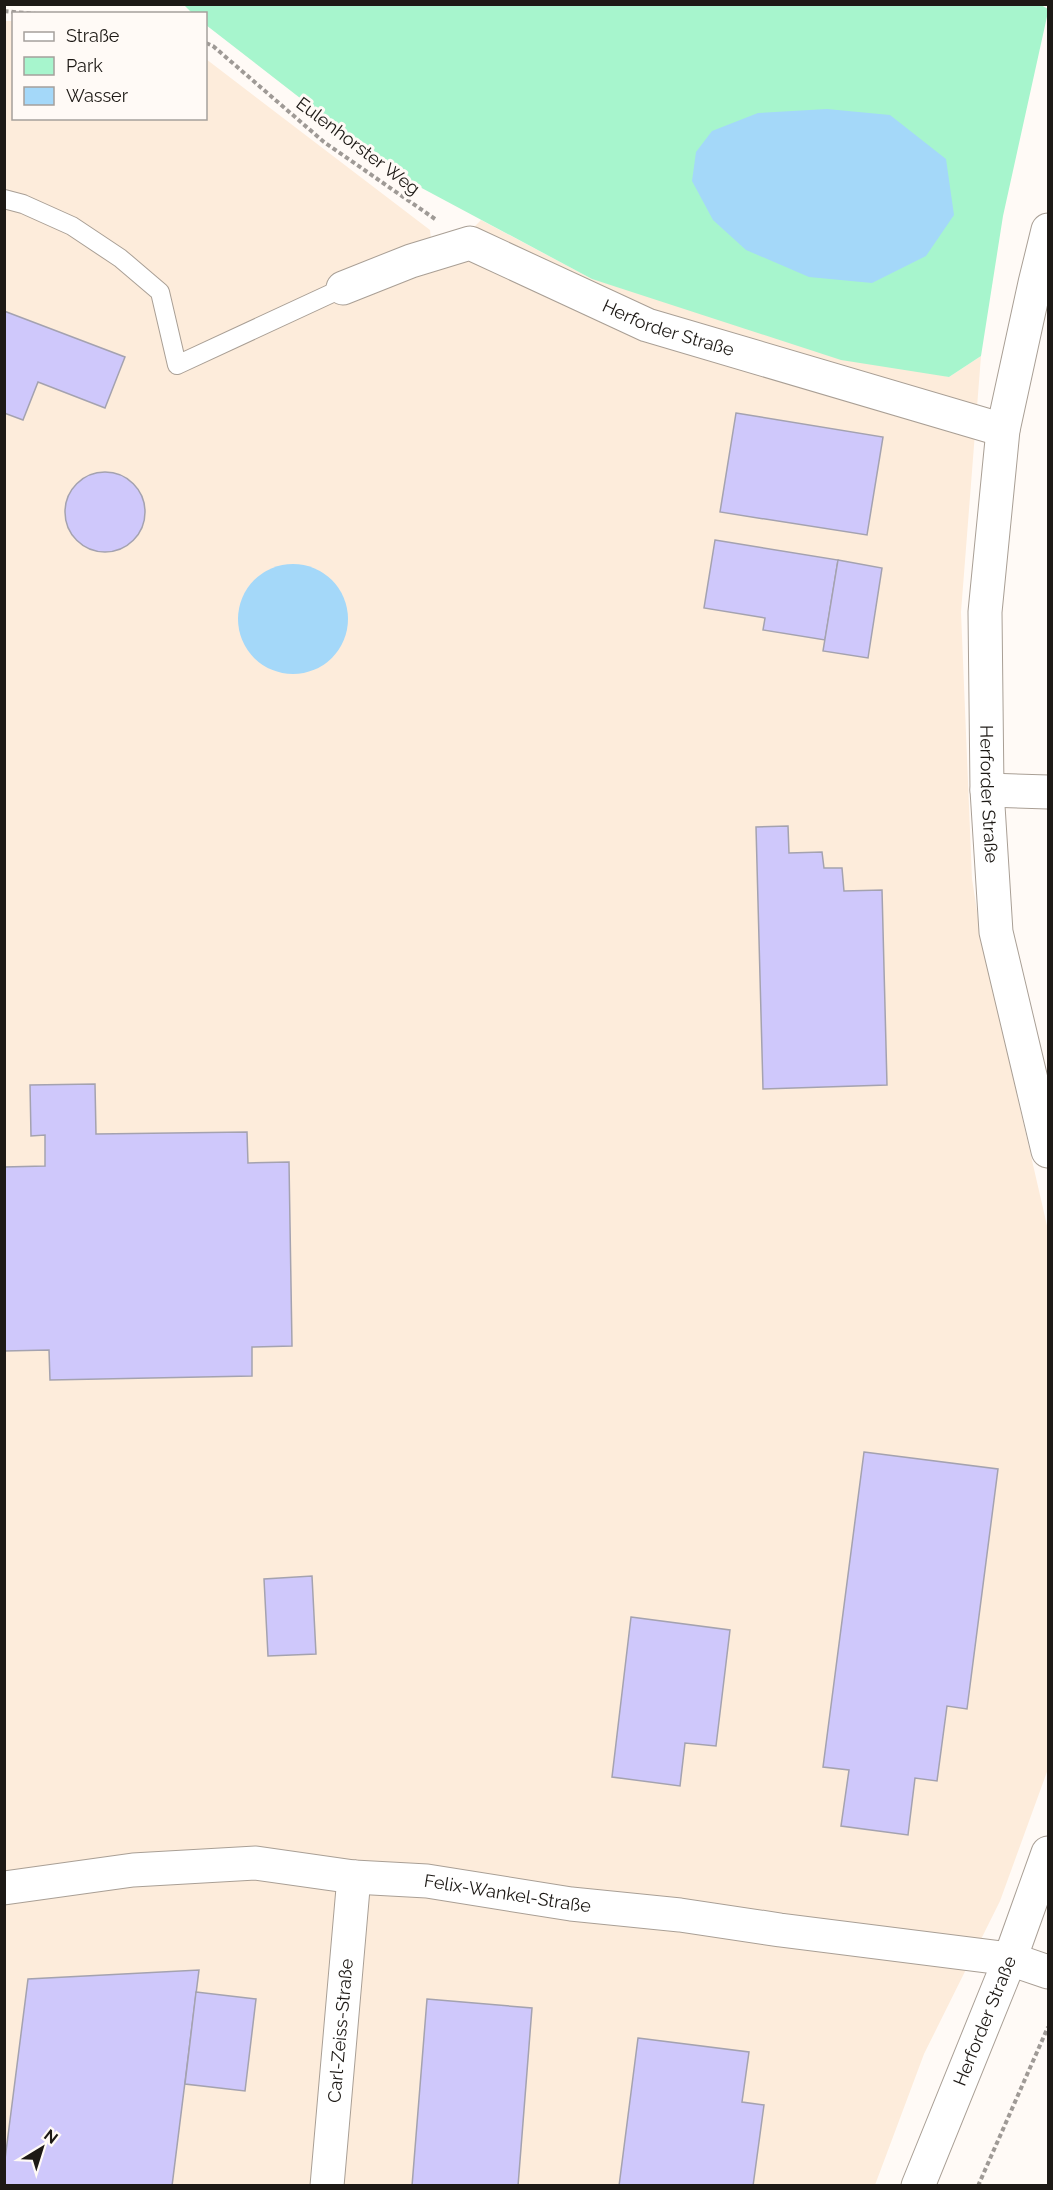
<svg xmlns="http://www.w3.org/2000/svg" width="1053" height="2190" viewBox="0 0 1053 2190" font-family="Raleway,sans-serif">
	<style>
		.built { fill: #fdecdb }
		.green { fill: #a7f5cd }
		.water { fill: #a4d8f9 }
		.building { fill: #cfc8fb; stroke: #a4a2af; stroke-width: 1.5 }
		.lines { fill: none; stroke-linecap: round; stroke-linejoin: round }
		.service-casing { stroke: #a99f95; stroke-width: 20 }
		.minor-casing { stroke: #a99f95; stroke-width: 35 }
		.tertiary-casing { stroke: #a99f95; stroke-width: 35 }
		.path { stroke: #9f9a96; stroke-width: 4; stroke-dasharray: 4.5 3; stroke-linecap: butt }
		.service { stroke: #fff; stroke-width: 18 }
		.minor { stroke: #fff; stroke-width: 33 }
		.tertiary { stroke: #fff; stroke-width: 33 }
		.labels { text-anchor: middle; stroke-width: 6; stroke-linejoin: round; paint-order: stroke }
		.street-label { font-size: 18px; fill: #1d1915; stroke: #fffaf6 }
	</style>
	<rect width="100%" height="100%" fill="#fffaf6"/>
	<path class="built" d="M4,21H13L14,118H206V59L430,230L434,268L481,220L592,279L949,377L981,356L961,612L972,879L982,943L1048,1230V1769L1000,1901L924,2054L875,2185H5Z"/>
	<path class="green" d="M184,5H1041L1048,9V12L1003,216L981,356L949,377L841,360L592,279L403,178L206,25V14L192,13Z"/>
	<g class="water">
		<path d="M827,109L890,115L946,159L954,215L926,256L872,283L809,277L746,250L713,220L692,181L696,152L712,131L758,113Z"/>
		<circle cx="293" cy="619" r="55"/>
	</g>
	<g class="building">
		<path d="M4,311L125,357L105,408L38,382L23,420L4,413Z"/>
		<path d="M736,413L883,437L867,535L720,512Z"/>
		<circle cx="105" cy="512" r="40"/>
		<path d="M715,540L838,560L825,640L763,630L765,618L704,608Z"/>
		<path d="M838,560L882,568L868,658L823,651Z"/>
		<path d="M788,826L789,853L822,852L824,868H842L844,891L882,890L887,1085L763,1089L756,827Z"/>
		<path d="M95,1084L96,1134L247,1132L248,1163L289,1162L292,1346L252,1347V1376L50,1380L49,1350L5,1351L4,1167L45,1166V1135L31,1136L30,1085Z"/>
		<path d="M864,1452L998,1469L967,1709L947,1706L937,1781L915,1778L908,1835L841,1826L849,1770L823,1767Z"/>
		<path d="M312,1576L316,1654L268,1656L264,1579Z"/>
		<path d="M631,1617L730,1630L716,1746L685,1743L680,1786L612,1777Z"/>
		<path d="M199,1970L172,2186H4V2167L28,1979Z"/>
		<path d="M196,1992L256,1999L245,2091L185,2084Z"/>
		<path d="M427,1999L532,2008L518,2186H412Z"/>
		<path d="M638,2038L749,2052L742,2102L764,2105L753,2186H619Z"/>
	</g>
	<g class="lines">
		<defs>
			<path id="service" d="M4,199L23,204L72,226L120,258L160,292L177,365L343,288"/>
			<g id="minor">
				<path id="s1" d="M343,288L411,261L470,243L647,325L1003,430"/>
				<path d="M987,790L1048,792"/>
				<path id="s2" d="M4,1888L133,1870L256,1863L354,1877L427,1881L571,1904L680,1915L780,1930L1010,1959L1048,1972"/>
				<path id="s3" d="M327,2186L354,1877"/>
			</g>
			<g id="tertiary">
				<path id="s4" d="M1048,230L1035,283L1003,430L985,612L987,790L996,932L1048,1151"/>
				<path id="s5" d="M918,2186L1010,1959L1048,1853"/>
			</g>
		</defs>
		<use href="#service" class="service-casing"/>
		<use href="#minor" class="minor-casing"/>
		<use href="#tertiary" class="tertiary-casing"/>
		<g class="path">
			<path d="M4,11L36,14"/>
			<path d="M206,43L213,46L324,142L435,219"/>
			<path d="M978,2186L1048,2027"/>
		</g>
		<use href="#service" class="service"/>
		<use href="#minor" class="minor"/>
		<use href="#tertiary" class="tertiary"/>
	</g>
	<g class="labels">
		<g class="street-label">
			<text transform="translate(358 146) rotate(37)" y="6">Eulenhorster Weg</text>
			<text dy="6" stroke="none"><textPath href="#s1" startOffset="351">Herforder Straße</textPath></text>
			<text dy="6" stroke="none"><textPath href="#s4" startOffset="570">Herforder Straße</textPath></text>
			<text dy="6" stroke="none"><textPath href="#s2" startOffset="507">Felix-Wankel-Straße</textPath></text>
			<text dy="6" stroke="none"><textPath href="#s5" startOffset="178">Herforder Straße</textPath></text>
			<text dy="6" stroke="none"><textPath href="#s3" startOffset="156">Carl-Zeiss-Straße</textPath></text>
		</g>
	</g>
	<rect width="1053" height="2190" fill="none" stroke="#1d1915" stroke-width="12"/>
	<rect x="12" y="12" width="195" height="108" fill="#fffaf6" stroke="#a5a09c" stroke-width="1.5"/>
	<rect x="24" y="32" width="30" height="9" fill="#ffffff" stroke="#a5a09c" stroke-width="1.5"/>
	<text x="66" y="42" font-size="18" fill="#1d1915">Straße</text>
	<rect x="24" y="57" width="30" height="18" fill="#a7f5cd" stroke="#a5a09c" stroke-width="1.5"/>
	<text x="66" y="72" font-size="18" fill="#1d1915">Park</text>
	<rect x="24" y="87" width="30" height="18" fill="#a4d8f9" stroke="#a5a09c" stroke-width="1.5"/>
	<text x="66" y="102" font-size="18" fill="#1d1915">Wasser</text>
	<g transform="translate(42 2148) rotate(38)" stroke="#fffaf6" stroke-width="4.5" paint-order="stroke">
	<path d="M0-4.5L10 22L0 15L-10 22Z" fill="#1d1915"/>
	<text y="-9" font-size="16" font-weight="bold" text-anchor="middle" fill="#1d1915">N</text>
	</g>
</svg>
